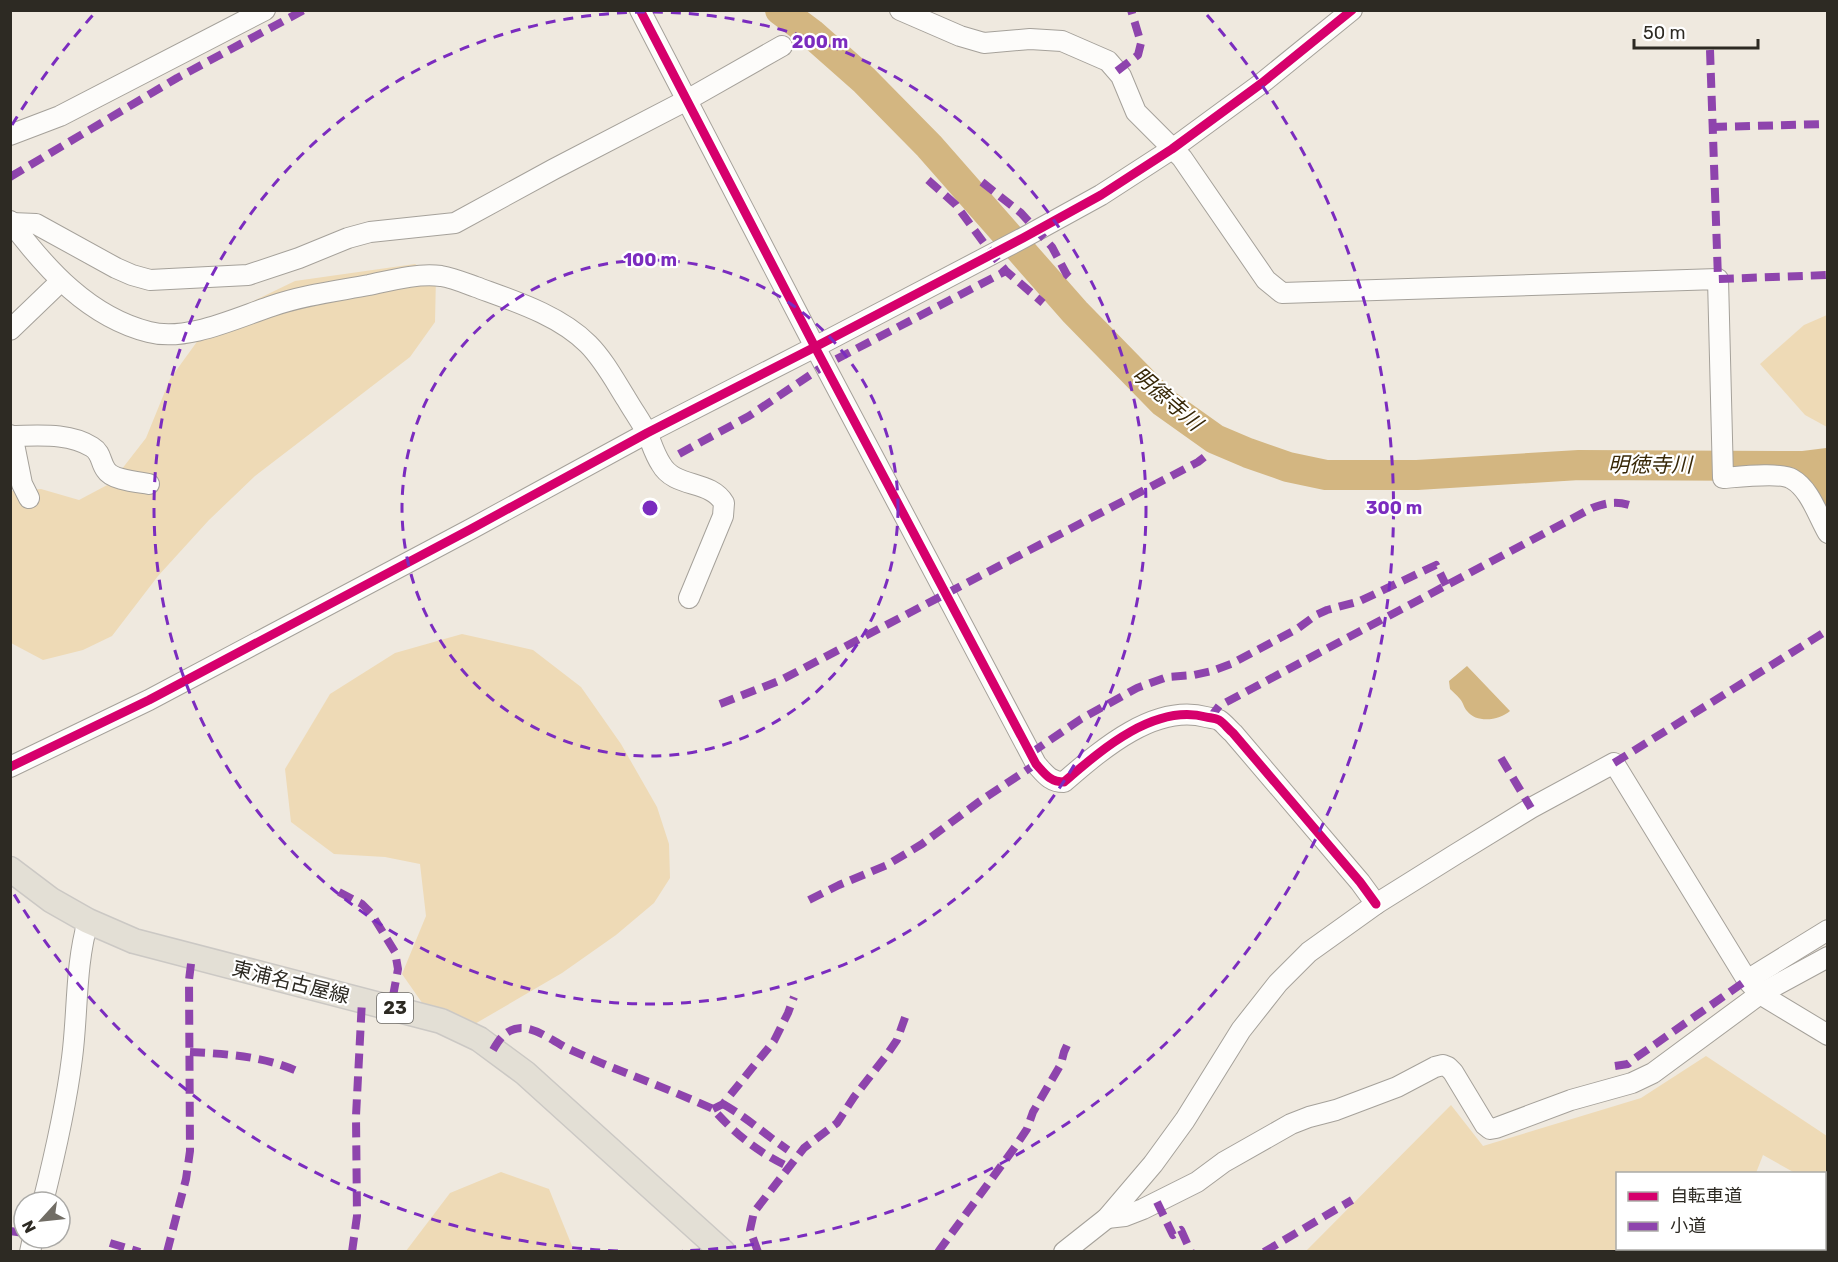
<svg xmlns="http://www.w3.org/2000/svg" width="1838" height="1262" viewBox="0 0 1838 1262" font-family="Rubik,'Noto Sans JP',sans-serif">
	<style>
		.green { fill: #eedab6 }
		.water { fill: #d3b681 }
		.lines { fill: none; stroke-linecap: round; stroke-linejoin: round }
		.river { stroke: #d3b681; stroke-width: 30 }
		.minor-casing { stroke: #a5a19a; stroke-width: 22 }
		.major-casing { stroke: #cbc8c4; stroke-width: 27 }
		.minor { stroke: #fdfcfa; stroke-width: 20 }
		.major { stroke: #e3dfd5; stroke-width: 24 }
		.quiet { stroke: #8e44ad; stroke-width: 8; stroke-dasharray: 15 8; stroke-linecap: butt }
		.cycleway-casing { stroke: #fff; stroke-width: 13 }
		.cycleway { stroke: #d6006c; stroke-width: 9 }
		.ring { fill: none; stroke: #7b2cbf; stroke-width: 3; stroke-dasharray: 10 8 }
		.labels { text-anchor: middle; stroke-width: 4.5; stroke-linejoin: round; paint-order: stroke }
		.shield { fill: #fff; stroke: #6c6a65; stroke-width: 1.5 }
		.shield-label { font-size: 18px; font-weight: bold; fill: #2d2a23 }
		.street-label { font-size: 20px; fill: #2d2a23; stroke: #fff }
		.water-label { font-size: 21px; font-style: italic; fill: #382807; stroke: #fff }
		.centre { fill: #7b2cbf; stroke: #fff; stroke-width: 3 }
		.ring-label { font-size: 18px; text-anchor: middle; font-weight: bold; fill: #7b2cbf; stroke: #fff; stroke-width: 4.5; stroke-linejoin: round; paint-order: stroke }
	</style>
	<rect width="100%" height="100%" fill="#efe9df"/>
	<g class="green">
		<path d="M415,264L436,276L435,322L410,357L255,476L209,520L158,576L112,636L83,650L43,660L11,643V491L41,489L79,500L111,483L146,438L170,379L212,321L295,281Z"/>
		<path d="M1827,315V427L1805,415L1760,364L1804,325Z"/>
		<path d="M462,634L533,650L581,687L621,744L657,807L669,844L670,878L654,903L616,935L562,973L473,1025L425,1007L402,974L426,916L420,864L385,857L334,854L291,822L285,769L330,694L395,653Z"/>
		<path d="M1706,1056L1827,1136V1193L1825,1191L1824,1174L1795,1173L1763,1155L1756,1173L1618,1174V1248L1728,1249L1727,1251H1306L1451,1105L1483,1146L1641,1098Z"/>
		<path d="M501,1172L549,1189L574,1251H406L450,1193Z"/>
	</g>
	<path class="water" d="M1467,666L1510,711C1500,720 1477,724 1467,711C1464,708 1463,702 1460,699C1457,695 1453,692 1450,689L1449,681Z"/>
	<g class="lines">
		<g class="river">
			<path d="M780,10L812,34L864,80L929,146L1075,312L1163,402L1215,439L1248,453L1288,467L1326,475H1417L1579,465L1804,466L1828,463"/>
			<path d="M1804,466L1819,482L1828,498"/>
		</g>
		<defs>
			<g id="minor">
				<path d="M640,10L815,347L1036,764C1045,774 1050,782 1064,782C1100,751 1154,703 1206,717C1210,718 1215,718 1219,720C1224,723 1228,729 1233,733L1360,882L1376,904"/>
				<path d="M900,10L960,36L984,43L1030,39L1062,41L1108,61L1121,76L1136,112L1182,158L1266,280L1282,293L1718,279L1723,478C1737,477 1781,472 1792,479C1810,489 1818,516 1828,533"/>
				<path d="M10,135L60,116L265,10"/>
				<path d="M10,221C46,269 89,317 149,332C186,342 236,318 272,306C303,295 337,291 369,285C392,280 418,273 441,276C453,278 465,283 476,287C514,301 559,315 588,344C604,360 615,381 627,400C634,412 642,423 648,435C652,445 655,455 661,464C675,489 710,479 724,503L723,516L689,598"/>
				<path d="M12,223L36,224L116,268L132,275L150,280L248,275L299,258L348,238L370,232L455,223L554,169L687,100L782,46"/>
				<path d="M10,330L61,281"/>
				<path d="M10,435L14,444L22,484L29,498"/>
				<path d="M10,436C37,436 68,432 92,447C102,453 100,462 106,470C112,480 138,482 149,484"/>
				<path d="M10,767L149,700L471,529L647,433L815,347L1023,238L1101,195L1172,149L1262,83L1352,10"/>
				<path d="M1747,980L1828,930"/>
				<path d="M43,1202C55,1154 66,1107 72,1058C78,1013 75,966 88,921"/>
				<path d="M1107,1218L1125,1216L1143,1209L1197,1182L1224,1162L1291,1124L1309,1117L1336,1110L1397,1087L1435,1067L1443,1065L1448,1067L1453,1072L1485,1125L1490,1129L1496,1128L1571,1100L1632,1083L1653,1073L1760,994L1828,957"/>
				<path d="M30,1252L33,1238"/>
				<path d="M1064,1252L1107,1218L1153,1164L1185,1120L1241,1030L1278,983L1309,952L1376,904L1456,854L1531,808L1614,763L1747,980L1760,994L1828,1035"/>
			</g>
			<path id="major" d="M10,869L51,900L88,921L134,941L441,1021L479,1039L525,1073L723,1252"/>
		</defs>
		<use href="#minor" class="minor-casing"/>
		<use href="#major" class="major-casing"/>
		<use href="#minor" class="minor"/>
		<use href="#major" class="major"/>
		<g class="quiet">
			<path d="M1710,50L1718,279L1828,275"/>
			<path d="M1117,71L1138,55L1141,43L1131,10"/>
			<path d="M1712,127L1828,124"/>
			<path d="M10,177L177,78L304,10"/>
			<path d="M928,180L956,205L992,254L1006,271L1043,303"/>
			<path d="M982,182L1021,213L1052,247L1067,275L1072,280"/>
			<path d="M679,454L749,416L825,365L1006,271"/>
			<path d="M720,704L781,680L1198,462L1207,455"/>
			<path d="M1210,718L1219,706L1592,508C1606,503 1615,501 1629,505"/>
			<path d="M1031,753L1081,719L1137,688L1167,677L1194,675L1212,671L1231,664L1297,629L1316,615L1327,610L1360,601L1436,565L1446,585"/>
			<path d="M1501,758L1531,808"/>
			<path d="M1614,763L1828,630"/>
			<path d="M339,892L362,904L371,913L395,952L398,969L391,1007"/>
			<path d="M809,900L839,885L887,865L922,844L980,801L1036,764"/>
			<path d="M493,1050C500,1038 506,1029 521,1028C538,1028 555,1043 571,1050C618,1071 667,1088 713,1109C735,1134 759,1153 789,1167"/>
			<path d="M190,1052C227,1054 263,1056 297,1071"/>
			<path d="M1615,1066L1628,1064L1634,1059L1747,980"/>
			<path d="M723,1104C746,1117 766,1135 788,1150"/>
			<path d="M713,1109L723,1104L774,1041L788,1013L794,997"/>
			<path d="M1157,1202L1173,1235L1181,1230L1191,1252"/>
			<path d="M10,1231L24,1233"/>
			<path d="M110,1243L140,1252"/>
			<path d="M167,1252L186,1179L190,1151L189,980L192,956"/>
			<path d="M352,1252L357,1216L356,1116L362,1000"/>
			<path d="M758,1252L750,1230L754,1212L804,1148L837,1123L854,1097L886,1056L897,1040L907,1012"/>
			<path d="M938,1252L1015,1147L1027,1129L1033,1112L1061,1064L1064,1052L1069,1041"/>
			<path d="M1264,1252L1352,1200"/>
		</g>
		<defs>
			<g id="cycleway">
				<path d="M640,10L815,347L1036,764C1045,774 1050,782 1064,782C1100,751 1154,703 1206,717C1210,718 1215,718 1219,720C1224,723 1228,729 1233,733L1360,882L1376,904"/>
				<path d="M10,767L149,700L471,529L647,433L815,347L1023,238L1101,195L1172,149L1262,83L1352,10"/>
			</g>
		</defs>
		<use href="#cycleway" class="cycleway-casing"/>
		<use href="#cycleway" class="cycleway"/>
	</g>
	<g class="ring">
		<circle cx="650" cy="508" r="248"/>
		<circle cx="650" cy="508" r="496"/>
		<path d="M618 1251A744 744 0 0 1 12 891M12 125A744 744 0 0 1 93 15M1207 15A744 744 0 0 1 682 1251"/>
	</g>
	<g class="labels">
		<rect class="shield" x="377" y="993" width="36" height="30" rx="4.5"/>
		<g class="shield-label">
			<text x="395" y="1014">23</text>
		</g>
		<g class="street-label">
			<text transform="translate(291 982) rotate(14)" y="7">東浦名古屋線</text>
		</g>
		<g class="water-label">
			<text transform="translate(1167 399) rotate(41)" y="7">明徳寺川</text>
			<text x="1650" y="472">明徳寺川</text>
		</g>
	</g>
	<circle cx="650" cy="508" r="9" class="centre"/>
	<g class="ring-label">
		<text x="820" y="48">200 m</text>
		<text x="650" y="266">100 m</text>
		<text x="1394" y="514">300 m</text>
	</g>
	<rect width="1838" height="1262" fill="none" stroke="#2d2a23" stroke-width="24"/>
	<rect x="1616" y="1172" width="210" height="78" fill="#ffffff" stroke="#abaaa7" stroke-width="1.5"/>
	<rect x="1628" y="1192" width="30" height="9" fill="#d6006c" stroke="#abaaa7" stroke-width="1.5"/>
	<text x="1670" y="1202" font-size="18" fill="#2d2a23">自転車道</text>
	<rect x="1628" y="1222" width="30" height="9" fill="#8e44ad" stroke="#abaaa7" stroke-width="1.5"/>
	<text x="1670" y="1232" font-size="18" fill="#2d2a23">小道</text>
	<g transform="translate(42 1220) rotate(243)"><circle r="28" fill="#ffffff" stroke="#abaaa7" stroke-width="1.5"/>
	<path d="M0-4.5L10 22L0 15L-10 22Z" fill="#716d65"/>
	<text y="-9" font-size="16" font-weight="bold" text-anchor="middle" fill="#2d2a23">N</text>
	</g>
	<path d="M1634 39v9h124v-9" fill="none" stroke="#2d2a23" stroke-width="3"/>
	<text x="1643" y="39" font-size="18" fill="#2d2a23" stroke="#ffffff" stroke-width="4.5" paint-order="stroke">50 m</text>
</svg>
